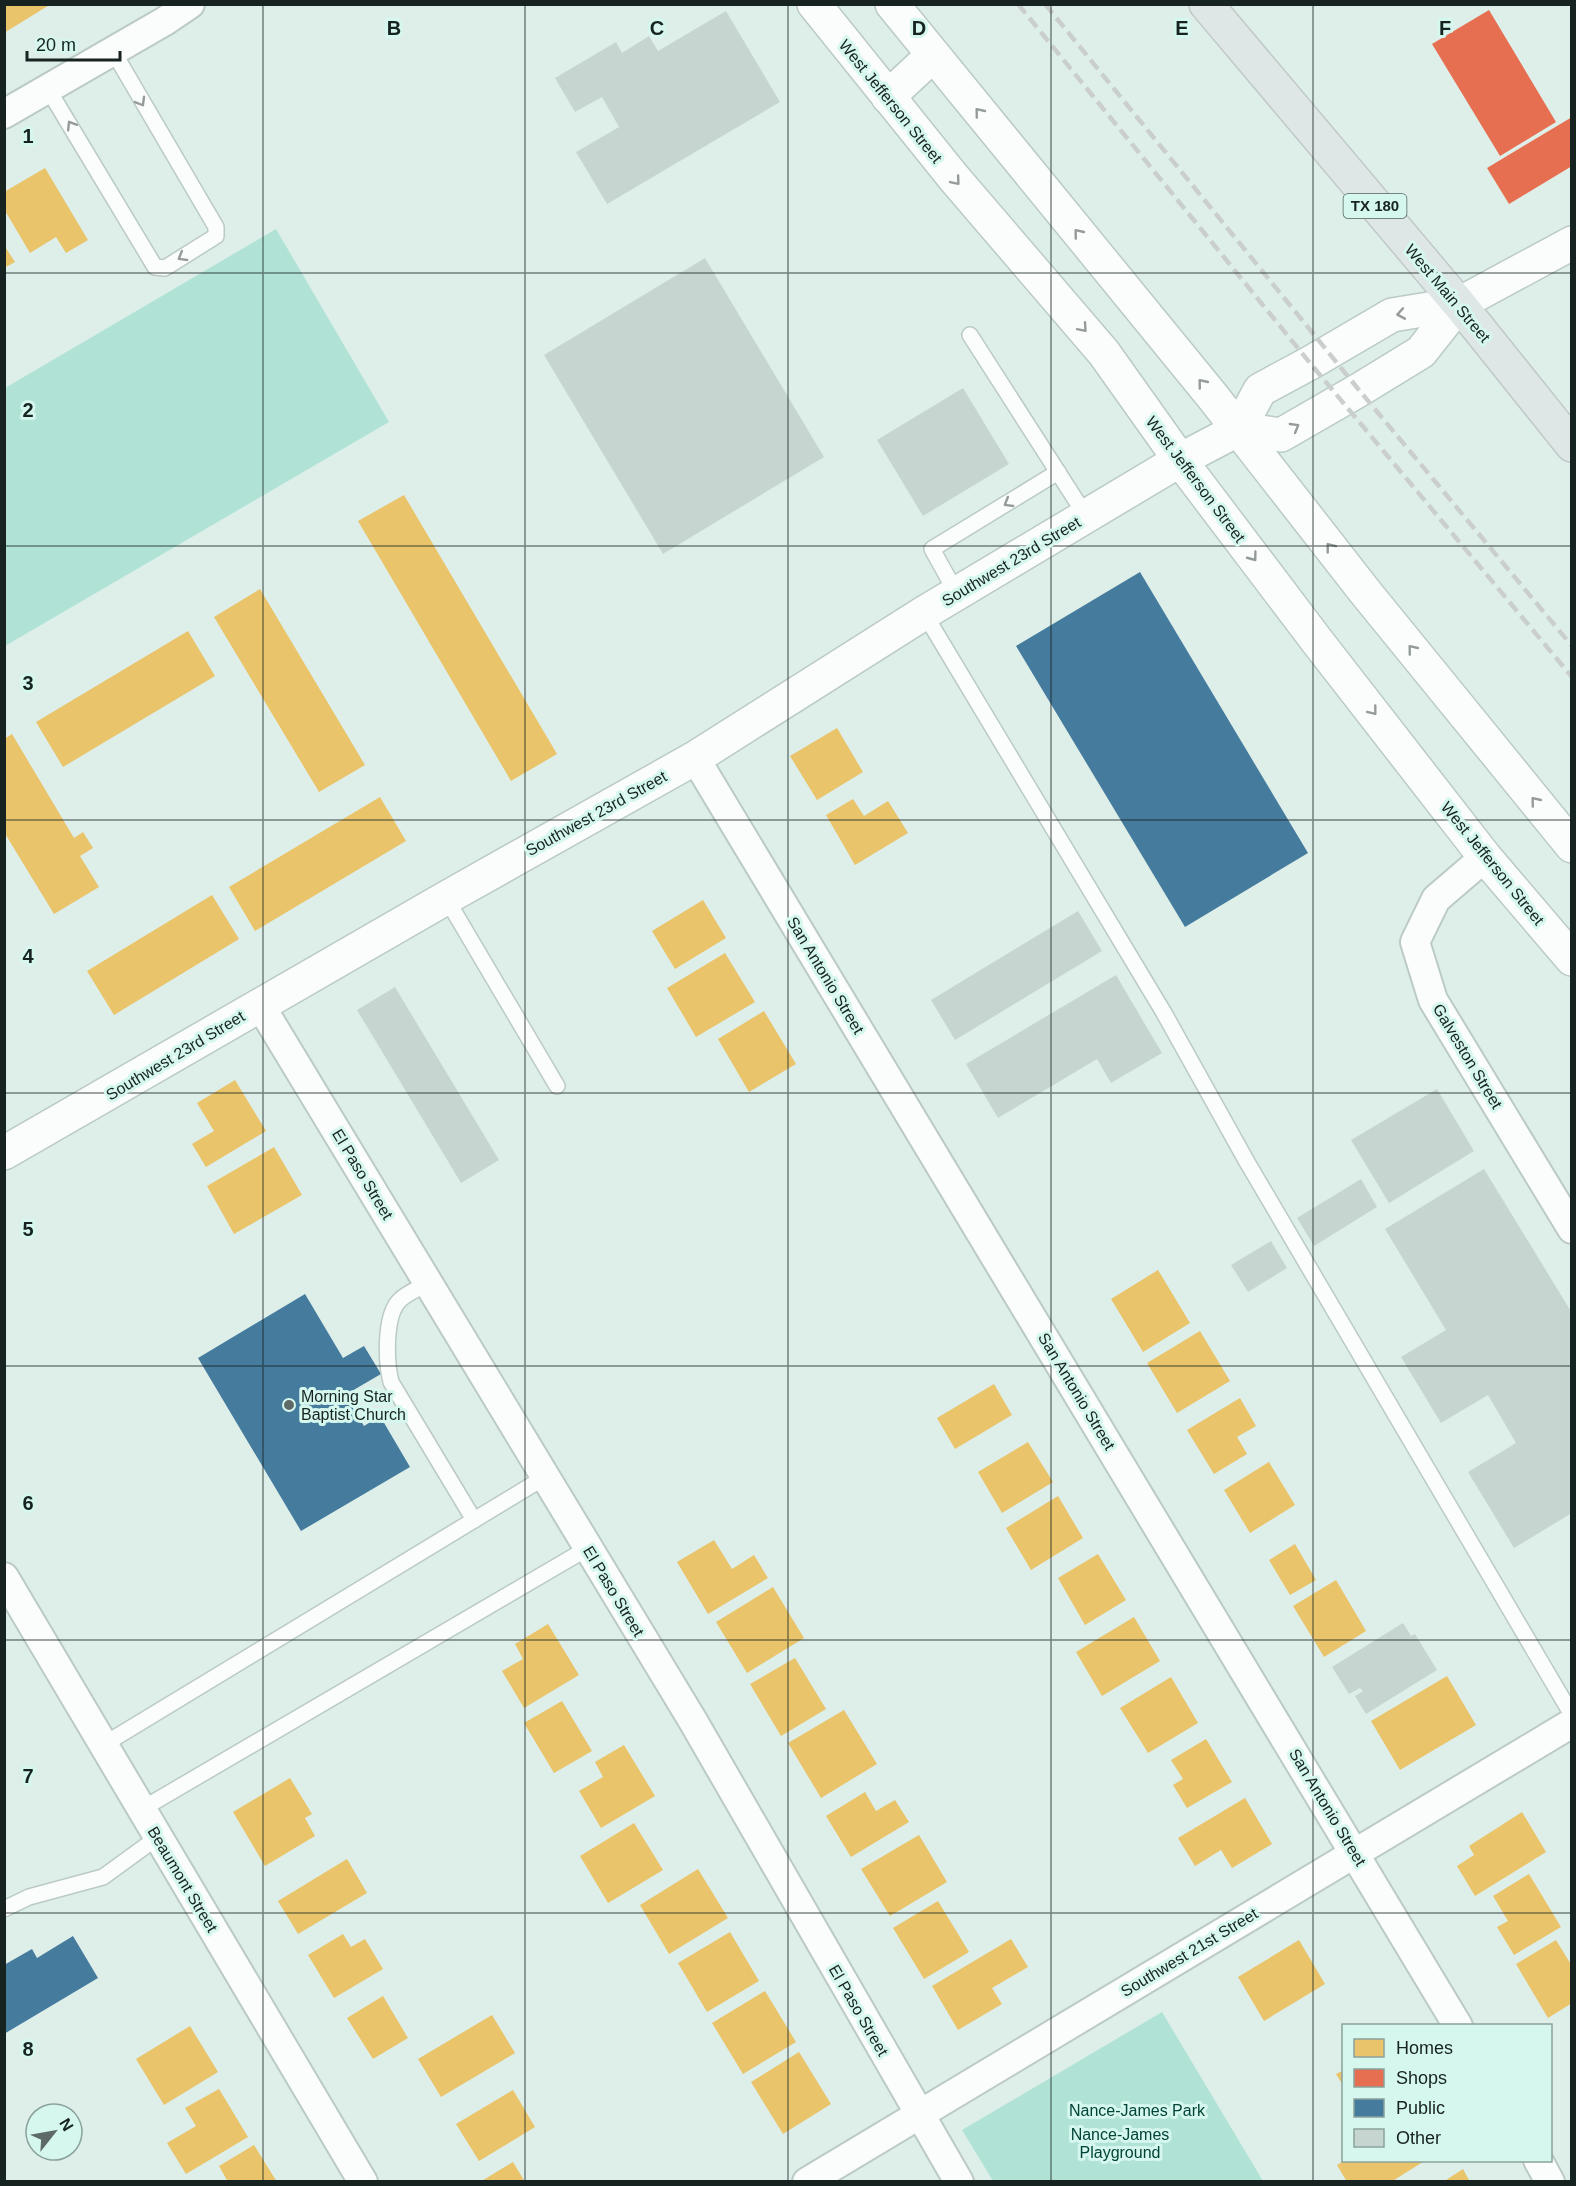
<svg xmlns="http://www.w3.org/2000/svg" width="1576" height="2186" viewBox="0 0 1576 2186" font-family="Helvetica,sans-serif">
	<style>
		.green { fill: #b1e2d6 }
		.homes { fill: #e9c46a }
		.shops { fill: #e76f51 }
		.public { fill: #457b9d }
		.building { fill: #c7d5d1 }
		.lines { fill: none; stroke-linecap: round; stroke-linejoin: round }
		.service-casing { stroke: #bbcac5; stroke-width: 18 }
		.minor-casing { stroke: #bbcac5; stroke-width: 32 }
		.tertiary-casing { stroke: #bbcac5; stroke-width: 36 }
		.secondary-casing { stroke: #bbcac5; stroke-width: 36 }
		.primary-casing { stroke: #c0c9c7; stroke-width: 36 }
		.service { stroke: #fafdfc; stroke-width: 15 }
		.minor { stroke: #fafdfc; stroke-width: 28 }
		.tertiary { stroke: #fafdfc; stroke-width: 33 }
		.secondary { stroke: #fafdfc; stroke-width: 33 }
		.primary { stroke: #dee7e5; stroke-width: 33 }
		.rail { stroke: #cacfce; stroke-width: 4.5; stroke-dasharray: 12 6; stroke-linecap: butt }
		.oneway { stroke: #949b99 }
		.grid { fill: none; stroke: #172320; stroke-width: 1.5; stroke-opacity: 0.55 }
		.poi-dot { fill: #5d6a67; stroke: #d6f7ee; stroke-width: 2 }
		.labels { text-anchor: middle; stroke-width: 6; stroke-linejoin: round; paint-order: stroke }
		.shield { fill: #d6f7ee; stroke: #50635e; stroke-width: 1.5 }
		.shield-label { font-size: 15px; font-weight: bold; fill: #172320 }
		.street-label { font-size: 16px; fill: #172320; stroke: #d6f7ee }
		.poi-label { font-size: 16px; fill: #172320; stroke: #d6f7ee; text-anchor: start }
		.park-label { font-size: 16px; fill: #024438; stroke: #d6f7ee }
		.grid-label { font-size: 20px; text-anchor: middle; font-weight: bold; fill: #172320; stroke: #d6f7ee; stroke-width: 6; stroke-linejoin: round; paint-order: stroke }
	</style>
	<rect width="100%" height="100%" fill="#deefea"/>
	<g class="green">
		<path d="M276,229L389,422L5,646V388Z"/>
		<path d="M1162,2012L1263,2181H993L962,2130Z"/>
	</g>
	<g class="homes">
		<path d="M4,4H51L4,33Z"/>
		<path d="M45,168L88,240L66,253L56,237L30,253L4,209V192Z"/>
		<path d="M4,245L15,262L4,268Z"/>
		<path d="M404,495L557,754L511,781L358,521Z"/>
		<path d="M260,589L365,765L319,792L214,617Z"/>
		<path d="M188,631L215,676L63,767L36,722Z"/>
		<path d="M837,728L863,772L817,800L790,756Z"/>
		<path d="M12,734L74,838L83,832L93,848L80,856L99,887L54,914L4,832V739Z"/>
		<path d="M380,797L406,841L255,931L229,887Z"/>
		<path d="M853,799L864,816L888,801L908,833L855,865L826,815Z"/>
		<path d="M212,895L239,939L114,1015L87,971Z"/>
		<path d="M703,900L726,938L675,969L652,931Z"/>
		<path d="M725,953L755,1002L696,1037L667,988Z"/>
		<path d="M764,1011L796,1064L749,1092L718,1039Z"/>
		<path d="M235,1080L266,1131L206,1167L192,1144L214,1131L197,1103Z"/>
		<path d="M274,1147L302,1195L234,1234L207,1186Z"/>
		<path d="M1158,1270L1190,1323L1143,1352L1111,1299Z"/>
		<path d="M1200,1331L1230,1381L1177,1413L1147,1363Z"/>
		<path d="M994,1384L1012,1415L955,1449L937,1418Z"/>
		<path d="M1240,1398L1256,1426L1237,1437L1247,1454L1214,1474L1187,1430Z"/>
		<path d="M1028,1442L1053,1482L1002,1513L978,1472Z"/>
		<path d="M1269,1462L1295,1505L1250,1533L1224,1490Z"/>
		<path d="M1058,1496L1083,1538L1031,1570L1006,1528Z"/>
		<path d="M714,1540L732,1569L754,1555L768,1578L708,1614L677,1562Z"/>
		<path d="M1295,1544L1316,1580L1290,1595L1269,1560Z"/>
		<path d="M1098,1554L1126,1600L1085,1625L1058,1578Z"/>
		<path d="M1336,1580L1366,1631L1324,1657L1293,1606Z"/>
		<path d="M773,1587L804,1638L747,1673L716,1622Z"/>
		<path d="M1134,1617L1160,1661L1102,1696L1076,1652Z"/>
		<path d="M548,1624L579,1675L524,1708L502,1671L523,1659L515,1644Z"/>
		<path d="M795,1658L826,1709L781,1736L750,1684Z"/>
		<path d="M1447,1676L1476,1725L1400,1770L1371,1721Z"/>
		<path d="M1171,1677L1198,1723L1148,1753L1120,1708Z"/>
		<path d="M562,1701L592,1751L554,1773L524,1723Z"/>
		<path d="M844,1710L877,1764L821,1798L788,1743Z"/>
		<path d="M1206,1739L1232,1782L1187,1808L1173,1785L1183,1779L1171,1760Z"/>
		<path d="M624,1745L655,1796L601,1828L579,1791L603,1777L595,1762Z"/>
		<path d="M290,1778L312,1814L305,1818L315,1836L265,1866L233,1812Z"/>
		<path d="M865,1792L876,1811L895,1800L909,1822L851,1857L826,1816Z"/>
		<path d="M1245,1798L1272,1844L1232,1868L1221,1850L1195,1866L1178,1838Z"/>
		<path d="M1522,1812L1546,1852L1475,1896L1457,1866L1474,1855L1469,1846Z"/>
		<path d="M634,1823L663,1870L608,1903L580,1856Z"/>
		<path d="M919,1835L947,1882L890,1916L861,1869Z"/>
		<path d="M347,1859L367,1893L298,1934L278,1901Z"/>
		<path d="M698,1869L728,1918L669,1954L640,1905Z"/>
		<path d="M1529,1874L1561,1927L1514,1955L1497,1927L1508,1921L1493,1896Z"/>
		<path d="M938,1901L969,1952L924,1979L893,1928Z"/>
		<path d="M730,1932L759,1981L707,2012L678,1963Z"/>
		<path d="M343,1934L351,1947L365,1939L383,1969L334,1998L308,1955Z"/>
		<path d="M1011,1939L1028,1967L992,1988L1002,2004L958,2030L932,1986Z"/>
		<path d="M1299,1940L1325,1984L1264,2021L1238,1977Z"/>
		<path d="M1556,1940L1572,1966V2003L1548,2018L1516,1964Z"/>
		<path d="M765,1991L796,2042L743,2074L712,2023Z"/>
		<path d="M383,1996L408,2038L373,2059L347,2018Z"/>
		<path d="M492,2015L515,2053L441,2097L418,2059Z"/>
		<path d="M190,2026L218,2072L164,2105L136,2059Z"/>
		<path d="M799,2052L831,2104L783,2134L751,2082Z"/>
		<path d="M1344,2070V2087L1336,2074Z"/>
		<path d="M219,2089L248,2137L186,2174L167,2143L196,2126L185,2108Z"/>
		<path d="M513,2090L535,2127L479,2161L456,2124Z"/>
		<path d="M254,2145L277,2182H228L219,2166Z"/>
		<path d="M1345,2160H1426L1391,2182H1347L1337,2165Z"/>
		<path d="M513,2162L525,2182H480Z"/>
		<path d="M1463,2169L1470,2182H1443Z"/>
	</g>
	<g class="shops">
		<path d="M1489,10L1556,122L1500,156L1432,44Z"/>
		<path d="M1572,117V166L1509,204L1487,168Z"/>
	</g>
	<g class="public">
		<path d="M1140,572L1308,853L1185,927L1016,646Z"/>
		<path d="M305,1294L343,1358L364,1346L381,1374L345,1395L364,1426L380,1416L410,1467L301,1531L198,1358Z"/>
		<path d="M73,1936L98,1978L4,2034V1965L32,1949L37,1958Z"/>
	</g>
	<g class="building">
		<path d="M726,11L780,102L607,204L576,152L619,127L602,97L575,112L555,78L616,42L622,53L649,36L658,51Z"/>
		<path d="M705,258L824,457L663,554L544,355Z"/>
		<path d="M963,388L1009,464L923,516L877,440Z"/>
		<path d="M1078,911L1102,951L955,1040L931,1000Z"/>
		<path d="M1116,975L1162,1053L1111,1083L1097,1059L998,1118L966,1064Z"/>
		<path d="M395,987L499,1160L461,1183L357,1010Z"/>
		<path d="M1437,1089L1474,1151L1389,1203L1351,1140Z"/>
		<path d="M1484,1169L1572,1313V1513L1514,1548L1468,1472L1516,1443L1488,1395L1441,1423L1401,1357L1446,1330L1385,1229Z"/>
		<path d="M1361,1179L1377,1207L1314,1246L1297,1218Z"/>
		<path d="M1271,1241L1287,1268L1248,1292L1231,1265Z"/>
		<path d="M1403,1623L1411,1636L1415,1634L1437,1670L1366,1714L1355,1696L1363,1691L1360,1688L1349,1694L1332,1667Z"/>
	</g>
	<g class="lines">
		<defs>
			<g id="service">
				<path d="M48,89L155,267L165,268L216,236V227L113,51"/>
				<path d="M970,335L1086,516"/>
				<path d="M957,594L932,549L1058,472"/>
				<path d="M924,613L1164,1013L1247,1162L1572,1715"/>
				<path d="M446,898L557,1086"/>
				<path d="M428,1283C420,1288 407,1293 400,1300C384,1315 386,1362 391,1382L474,1520"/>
				<path d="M103,1745L545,1477"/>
				<path d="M142,1809L588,1548"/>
				<path d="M4,1909L29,1897L103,1877L158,1837"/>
			</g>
			<g id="minor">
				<path d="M4,114L165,21L190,4"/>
				<path d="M695,758L1458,2026"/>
				<path d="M1485,857L1436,899L1415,942L1433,1000L1572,1229"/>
				<path d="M260,1005L693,1721L959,2182"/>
				<path d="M4,1577L363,2182"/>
				<path d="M1538,2160L1550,2182"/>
				<path d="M807,2182L1572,1723"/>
			</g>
			<g id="tertiary">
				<path d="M1239,429L1281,435L1359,390L1421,352L1459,304"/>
				<path d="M4,1153L446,898L695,758L924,613L1180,460L1239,429L1260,390L1310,363L1392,315L1459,304L1572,243"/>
			</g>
			<g id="secondary">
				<path d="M814,4L954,178L1104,353L1180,460L1317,641L1485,857L1572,959"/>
				<path d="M892,4L1213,397L1366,593L1572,846"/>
				<path d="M888,97L933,55"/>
			</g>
			<path id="primary" d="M1206,4L1459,304L1572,445"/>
		</defs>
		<use href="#service" class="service-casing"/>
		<use href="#minor" class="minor-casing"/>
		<use href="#tertiary" class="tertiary-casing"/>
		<use href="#secondary" class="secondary-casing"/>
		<use href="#primary" class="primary-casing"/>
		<use href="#service" class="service"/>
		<use href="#minor" class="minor"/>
		<use href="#tertiary" class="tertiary"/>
		<use href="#secondary" class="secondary"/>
		<use href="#primary" class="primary"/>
		<g class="rail">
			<path d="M1018,4L1310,363L1572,677"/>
			<path d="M1045,4L1359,390L1572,646"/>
		</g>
	</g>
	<defs><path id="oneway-chevron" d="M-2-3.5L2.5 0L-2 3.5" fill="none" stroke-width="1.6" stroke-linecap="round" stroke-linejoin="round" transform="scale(1.5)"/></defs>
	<g class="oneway">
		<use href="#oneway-chevron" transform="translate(141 102) rotate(60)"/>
		<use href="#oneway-chevron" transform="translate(979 112) rotate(-129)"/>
		<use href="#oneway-chevron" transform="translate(71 125) rotate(-122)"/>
		<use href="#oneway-chevron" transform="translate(956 181) rotate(50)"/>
		<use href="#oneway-chevron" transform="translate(1078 233) rotate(-129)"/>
		<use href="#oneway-chevron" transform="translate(182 257) rotate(149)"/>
		<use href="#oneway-chevron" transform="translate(1401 314) rotate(170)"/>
		<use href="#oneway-chevron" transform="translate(1083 328) rotate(49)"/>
		<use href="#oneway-chevron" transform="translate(1202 383) rotate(-129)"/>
		<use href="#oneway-chevron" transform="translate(1295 427) rotate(-30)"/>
		<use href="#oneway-chevron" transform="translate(1008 503) rotate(149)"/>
		<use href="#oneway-chevron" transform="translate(1330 547) rotate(-128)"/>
		<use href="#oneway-chevron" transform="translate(1253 557) rotate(53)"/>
		<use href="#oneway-chevron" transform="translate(1412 649) rotate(-129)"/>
		<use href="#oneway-chevron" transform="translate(1373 711) rotate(52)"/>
		<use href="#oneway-chevron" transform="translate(1535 801) rotate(-129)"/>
	</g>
	<path class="grid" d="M263,4V2182M525,4V2182M788,4V2182M1051,4V2182M1313,4V2182M4,273H1572M4,546H1572M4,820H1572M4,1093H1572M4,1366H1572M4,1640H1572M4,1913H1572"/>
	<circle class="poi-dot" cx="289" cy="1405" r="6"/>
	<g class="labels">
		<rect class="shield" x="1343.5" y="194" width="63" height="24" rx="4.5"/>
		<g class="shield-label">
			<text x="1375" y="211">TX 180</text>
		</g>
		<g class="street-label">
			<text transform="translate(891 101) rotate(51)" y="6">West Jefferson Street</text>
			<text transform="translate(1448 293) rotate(50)" y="6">West Main Street</text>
			<text transform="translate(1196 479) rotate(53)" y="6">West Jefferson Street</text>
			<text transform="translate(1011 561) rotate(-31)" y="6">Southwest 23rd Street</text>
			<text transform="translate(596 813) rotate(-29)" y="6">Southwest 23rd Street</text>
			<text transform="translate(1493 863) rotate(51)" y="6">West Jefferson Street</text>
			<text transform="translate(826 975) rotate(59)" y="6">San Antonio Street</text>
			<text transform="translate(175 1055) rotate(-31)" y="6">Southwest 23rd Street</text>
			<text transform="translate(1468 1056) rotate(59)" y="6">Galveston Street</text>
			<text transform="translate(363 1174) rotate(59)" y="6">El Paso Street</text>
			<text transform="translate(1077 1391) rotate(59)" y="6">San Antonio Street</text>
			<text transform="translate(614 1591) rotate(59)" y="6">El Paso Street</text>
			<text transform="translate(1328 1807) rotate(59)" y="6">San Antonio Street</text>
			<text transform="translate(183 1879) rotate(59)" y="6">Beaumont Street</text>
			<text transform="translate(1189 1952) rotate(-31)" y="6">Southwest 21st Street</text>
			<text transform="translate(859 2010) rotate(60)" y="6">El Paso Street</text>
		</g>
		<g class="poi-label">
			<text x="301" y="1402">Morning Star<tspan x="301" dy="18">Baptist Church</tspan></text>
		</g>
		<g class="park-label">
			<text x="1137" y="2116">Nance-James Park</text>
			<text x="1120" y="2140">Nance-James<tspan x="1120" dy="18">Playground</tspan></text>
		</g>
	</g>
	<g class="grid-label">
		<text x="394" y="35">B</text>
		<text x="657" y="35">C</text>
		<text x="919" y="35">D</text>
		<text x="1182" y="35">E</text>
		<text x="1445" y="35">F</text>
		<text x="28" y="143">1</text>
		<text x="28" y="417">2</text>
		<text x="28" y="690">3</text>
		<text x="28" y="963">4</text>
		<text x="28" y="1236">5</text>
		<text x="28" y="1510">6</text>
		<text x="28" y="1783">7</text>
		<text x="28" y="2056">8</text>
	</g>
	<rect width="1576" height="2186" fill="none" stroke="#172320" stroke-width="12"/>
	<rect x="1342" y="2024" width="210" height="138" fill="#d6f7ee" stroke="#8aa29c" stroke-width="1.5"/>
	<rect x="1354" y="2039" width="30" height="18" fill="#e9c46a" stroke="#8aa29c" stroke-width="1.5"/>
	<text x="1396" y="2054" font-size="18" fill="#172320">Homes</text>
	<rect x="1354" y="2069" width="30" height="18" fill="#e76f51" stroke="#8aa29c" stroke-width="1.5"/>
	<text x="1396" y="2084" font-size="18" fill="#172320">Shops</text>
	<rect x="1354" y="2099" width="30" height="18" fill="#457b9d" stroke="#8aa29c" stroke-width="1.5"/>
	<text x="1396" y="2114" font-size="18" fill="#172320">Public</text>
	<rect x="1354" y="2129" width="30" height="18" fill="#c7d5d1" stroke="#8aa29c" stroke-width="1.5"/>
	<text x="1396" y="2144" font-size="18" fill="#172320">Other</text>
	<g transform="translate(54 2132) rotate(59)"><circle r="28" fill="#d6f7ee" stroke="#8aa29c" stroke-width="1.5"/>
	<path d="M0-4.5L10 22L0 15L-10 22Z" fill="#5d6a67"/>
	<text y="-9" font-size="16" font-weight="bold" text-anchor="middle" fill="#172320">N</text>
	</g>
	<path d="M27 51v9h93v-9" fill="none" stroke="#172320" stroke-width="3"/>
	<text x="36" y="51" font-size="18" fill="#172320" stroke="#d6f7ee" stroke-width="4.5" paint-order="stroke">20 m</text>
</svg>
